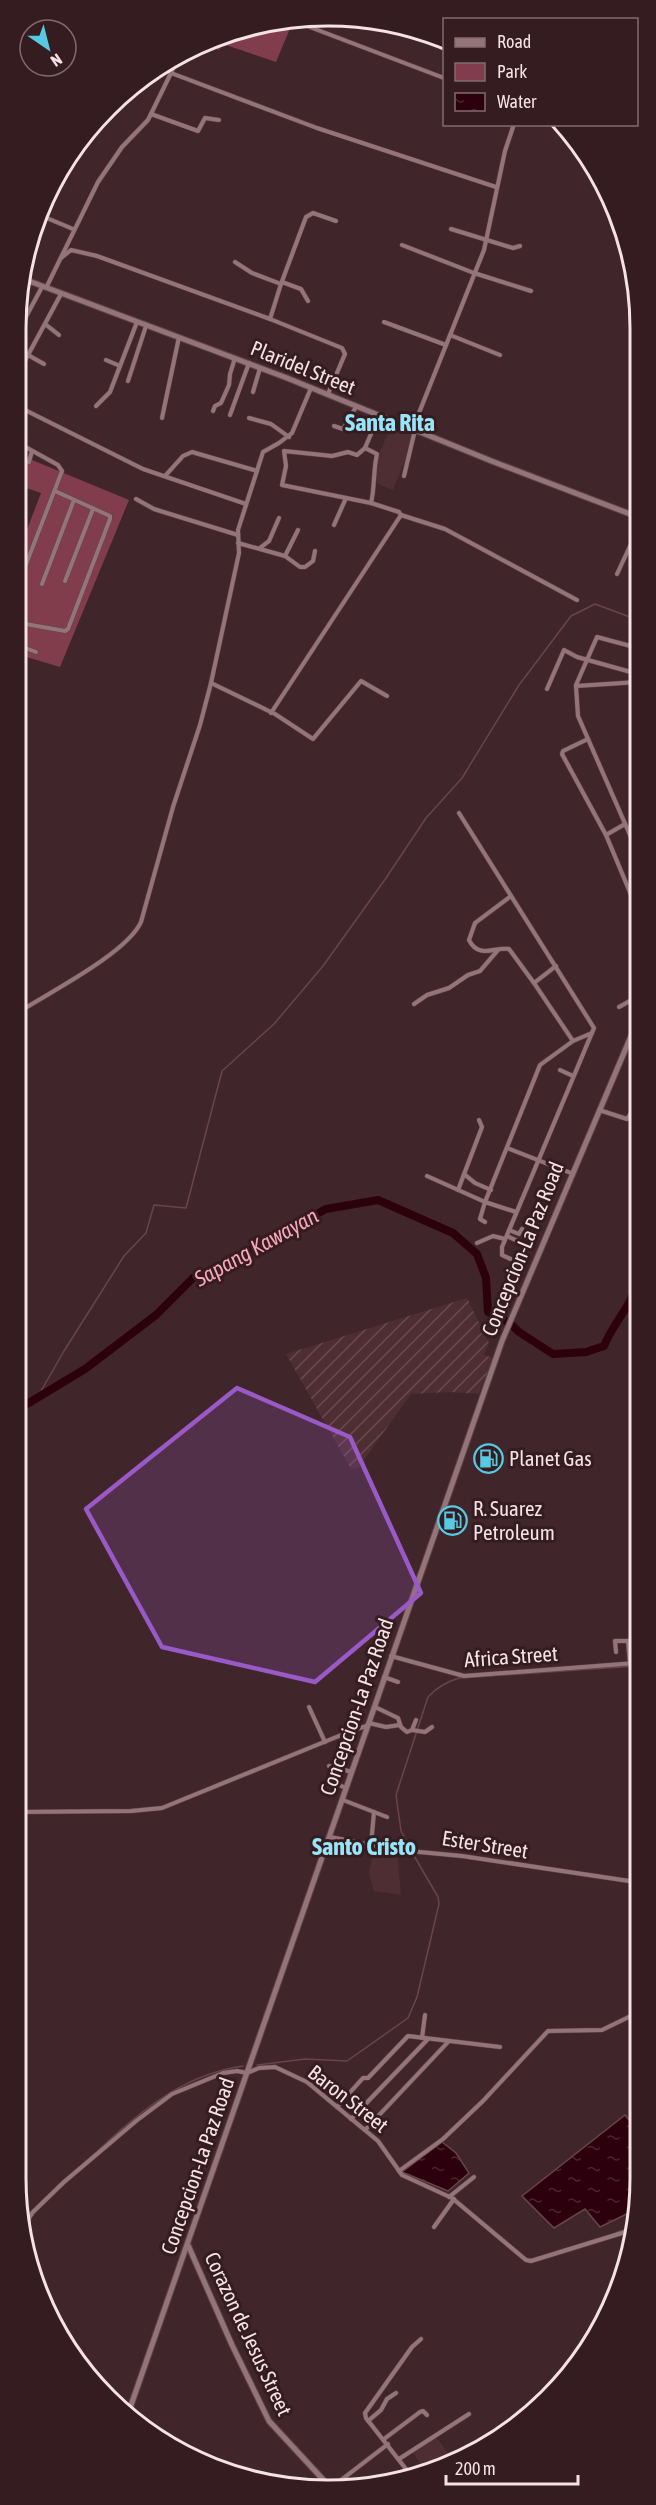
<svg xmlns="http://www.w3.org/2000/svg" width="656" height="2505" viewBox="0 0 656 2505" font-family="'Asap Condensed',sans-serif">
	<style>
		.built { fill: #4e2d33 }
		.industrial { fill: url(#industrial-furrows) }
		.green { fill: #823d4d }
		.water { fill: url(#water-ripples); stroke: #68444e; stroke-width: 1.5 }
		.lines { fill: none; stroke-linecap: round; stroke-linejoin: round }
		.stream { stroke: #68444e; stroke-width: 1.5 }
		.river { stroke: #2c000d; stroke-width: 8 }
		.street-casing { stroke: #5c454a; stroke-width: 5 }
		.secondary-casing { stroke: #5c454a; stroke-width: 7 }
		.street { stroke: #947479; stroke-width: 4 }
		.secondary { stroke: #947479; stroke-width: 5 }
		.marked { fill: #995ac8; fill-opacity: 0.2; stroke: #995ac8; stroke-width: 4.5; stroke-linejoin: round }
		.labels { text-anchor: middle; stroke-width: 6; stroke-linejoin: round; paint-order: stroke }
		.street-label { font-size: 21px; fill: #f4e2e5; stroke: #351c21 }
		.poi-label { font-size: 21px; fill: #f4e2e5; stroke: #351c21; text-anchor: start }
		.water-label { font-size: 22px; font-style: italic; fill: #f7a7b6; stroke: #351c21 }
		.quarter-label { font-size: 24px; font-weight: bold; fill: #98e5f7; stroke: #351c21 }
		.rim { fill: none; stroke: #f4e2e5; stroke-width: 3 }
	</style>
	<defs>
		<pattern id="industrial-furrows" width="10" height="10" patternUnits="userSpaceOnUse" patternTransform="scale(1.5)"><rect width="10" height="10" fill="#4e2d33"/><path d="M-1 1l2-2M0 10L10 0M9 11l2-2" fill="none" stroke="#684b50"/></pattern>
		<pattern id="water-ripples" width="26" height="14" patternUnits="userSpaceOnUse" patternTransform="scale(1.5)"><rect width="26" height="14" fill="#2c000d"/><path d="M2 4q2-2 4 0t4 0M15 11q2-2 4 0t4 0" fill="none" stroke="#4b2530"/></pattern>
	</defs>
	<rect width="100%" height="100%" fill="#40262b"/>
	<g class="built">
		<path d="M392,423L416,433L393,490L378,484L375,475L378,457Z"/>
		<path d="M374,1847L397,1851L401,1895L374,1891L369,1874Z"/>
		<path d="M436,2437L448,2453L425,2470L412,2452Z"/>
	</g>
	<path class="industrial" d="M467,1298L489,1343L484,1355L493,1358L479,1394L449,1392L411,1394L358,1468L351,1469L286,1354Z"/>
	<g class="green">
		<path d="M267,21H279L291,26L276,62L223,44L219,50L208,46Z"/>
		<path d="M20,455L129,500L60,667L20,655V548L41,493L20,486Z"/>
	</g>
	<g class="water">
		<path d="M625,2115L635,2127V2210L600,2227L585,2209L554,2228L522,2196Z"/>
		<path d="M442,2142L456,2153L469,2173L448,2191L402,2172Z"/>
	</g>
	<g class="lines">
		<g class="stream">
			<path d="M37,1398L64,1351L124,1256L146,1233L154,1205L186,1208L222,1071L274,1024L323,966L386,878L426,818L462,778L519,685L571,616L595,604L638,620"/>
			<path d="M411,1849L401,1831L396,1795L428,1697C437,1687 446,1682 459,1678L636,1666"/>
			<path d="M257,2065L305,2059L347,2061L408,2018L417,1997L439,1904L438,1897L413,1854"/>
			<path d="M89,2159C135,2116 179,2075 243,2066"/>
			<path d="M23,2215L33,2211"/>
			<path d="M617,2232L631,2228"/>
		</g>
		<path class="river" d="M17,1410L85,1369L156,1315L193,1278L224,1264L326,1209L378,1200L453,1233L477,1254L486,1278L488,1312L510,1323L519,1332L553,1354L586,1352L604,1346C613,1323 631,1307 637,1283"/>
		<defs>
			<g id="street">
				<path d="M294,21L444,78"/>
				<path d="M171,73L178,58"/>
				<path d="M151,114L198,131L205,118L219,120"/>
				<path d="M42,216L73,229"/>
				<path d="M451,229L513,248L520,246"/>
				<path d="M402,245L474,273L531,291"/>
				<path d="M61,258L71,250L97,256L270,319L342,348L345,354L328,394"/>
				<path d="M235,262L252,273L281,284L270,319"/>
				<path d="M282,282L301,289L308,301"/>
				<path d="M281,284L306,217L313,213L336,221"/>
				<path d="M46,288L98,182L122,147L148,120L171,73L317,128L496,187"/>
				<path d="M384,322L446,345"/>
				<path d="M45,324L59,335"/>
				<path d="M21,326L42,287"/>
				<path d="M450,335L500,355"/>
				<path d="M28,355L44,364"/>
				<path d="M106,360L120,366"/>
				<path d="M21,368L61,294"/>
				<path d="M128,381L146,326"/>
				<path d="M253,392L260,368"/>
				<path d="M96,406L110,392L137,322"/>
				<path d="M21,408L143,469L246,504"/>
				<path d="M213,411L215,406L221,403L229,385L230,374L235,358"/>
				<path d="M230,415L249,363"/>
				<path d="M162,418L179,337"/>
				<path d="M249,418L271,424L289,437"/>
				<path d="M334,426L343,429L356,407"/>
				<path d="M413,428L484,250L505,151L514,124"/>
				<path d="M29,462L32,451"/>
				<path d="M165,476L183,456L192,452L257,471"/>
				<path d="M404,476L415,430"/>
				<path d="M136,499L154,509L238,535"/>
				<path d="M371,503C375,487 373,471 377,454L365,448L379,415"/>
				<path d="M401,515L445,529L577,600"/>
				<path d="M334,525L346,498"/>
				<path d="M238,543L285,556L298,530"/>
				<path d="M260,548L269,541L279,518"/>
				<path d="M285,556L300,567H305L313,561L315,551"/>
				<path d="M617,574L638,529"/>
				<path d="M20,580L62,471L58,465L20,444"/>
				<path d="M65,581L93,509"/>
				<path d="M42,584L74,500"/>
				<path d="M20,623L65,631L68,629L110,519V516L55,491"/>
				<path d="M20,646L36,652"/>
				<path d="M211,683L275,714L313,739L361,681L387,696"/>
				<path d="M576,685L597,637L638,648"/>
				<path d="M547,689L564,650L577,657L638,674"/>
				<path d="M271,713L401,515L399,512L371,503L282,485L286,466L284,451L332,456L348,452L357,455L365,448"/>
				<path d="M588,739L563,751L562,754L606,835L637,909"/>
				<path d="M459,813L594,1028L502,1247V1255L519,1263"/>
				<path d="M606,835L625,824"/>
				<path d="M637,851L578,716L576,686L638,682"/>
				<path d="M511,896L475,923L469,940C479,960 496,946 509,949L534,983"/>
				<path d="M556,966L534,983L573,1041"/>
				<path d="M414,1004L427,995L449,988L468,975L480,971L498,950"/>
				<path d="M619,1007L637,997"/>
				<path d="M19,1012C50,992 127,953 141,922L173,807L200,725L211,683L239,553L238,530L263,452L279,443L292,433L311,388"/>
				<path d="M560,1070L573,1076"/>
				<path d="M599,1110L627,1119L637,1105"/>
				<path d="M507,1148L571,1173"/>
				<path d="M464,1174L475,1183L491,1190"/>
				<path d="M427,1176L485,1202L540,1065L573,1041L592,1033"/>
				<path d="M458,1190L482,1127L479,1120"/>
				<path d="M485,1222L480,1219L485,1202L516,1212"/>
				<path d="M509,1230L519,1234L522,1229"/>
				<path d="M507,1236L524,1244"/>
				<path d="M477,1243L493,1236L505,1239"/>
				<path d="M628,1641L630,1664"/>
				<path d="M616,1652L615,1641H633"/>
				<path d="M391,1656L464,1676L636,1663"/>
				<path d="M384,1677L398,1682"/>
				<path d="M309,1707L325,1742"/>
				<path d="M375,1707L398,1718L401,1727L407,1732L412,1730L416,1720"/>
				<path d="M369,1723L386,1727L400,1725"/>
				<path d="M412,1730L425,1732L432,1727"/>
				<path d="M329,1766L352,1772"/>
				<path d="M332,1782L346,1788"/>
				<path d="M343,1800L387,1817"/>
				<path d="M16,1812L131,1811L162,1808L356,1729L367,1726"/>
				<path d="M330,1837L398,1850L462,1856L636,1882"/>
				<path d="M371,1845L374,1812"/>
				<path d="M422,2038L425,2015"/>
				<path d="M337,2107L363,2078H368L408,2036L500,2047"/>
				<path d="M351,2119L428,2039"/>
				<path d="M365,2130L449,2041"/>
				<path d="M399,2171L443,2139L483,2101L548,2031L602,2030L635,2014"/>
				<path d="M449,2197L474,2177"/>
				<path d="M434,2227L454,2199"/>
				<path d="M27,2236L29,2218L33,2212L64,2182L136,2121L172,2094L223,2073L237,2071L247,2073L259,2068L275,2067L307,2082L378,2141L402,2175L452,2198L526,2260L531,2261L635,2229"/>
				<path d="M368,2421L381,2410L387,2399L396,2393"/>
				<path d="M384,2439L420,2412L423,2411L427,2415"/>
				<path d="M399,2459L469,2414"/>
				<path d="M413,2478L366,2418L365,2413L412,2347L421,2339"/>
				<path d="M332,2487L388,2444"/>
			</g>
			<g id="secondary">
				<path d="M21,278L287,378L494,462L638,517"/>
				<path d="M188,2245L232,2345L269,2421L330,2487"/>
				<path d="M129,2411L502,1341L637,1022"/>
			</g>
		</defs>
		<use href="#street" class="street-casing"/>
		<use href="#secondary" class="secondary-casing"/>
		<use href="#street" class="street"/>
		<use href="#secondary" class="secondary"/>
	</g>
	<path class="marked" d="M237,1388L350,1437L421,1593L315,1682L162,1647L86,1509Z"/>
	<defs>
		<symbol id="fuel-ring" viewBox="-11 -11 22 22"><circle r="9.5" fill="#351c21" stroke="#57c9e2" stroke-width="1.5"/><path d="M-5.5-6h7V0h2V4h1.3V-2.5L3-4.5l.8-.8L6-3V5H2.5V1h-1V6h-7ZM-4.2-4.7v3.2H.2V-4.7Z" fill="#57c9e2"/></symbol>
	</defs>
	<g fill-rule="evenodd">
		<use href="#fuel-ring" x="472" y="1442" width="33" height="33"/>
		<use href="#fuel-ring" x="436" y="1504" width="33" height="33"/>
	</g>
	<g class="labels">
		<g class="street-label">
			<text transform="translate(303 368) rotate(22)" y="7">Plaridel Street</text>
			<text transform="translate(523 1249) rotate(-68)" y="7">Concepcion-La Paz Road</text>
			<text transform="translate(511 1657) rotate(-4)" y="7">Africa Street</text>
			<text transform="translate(357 1707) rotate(-71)" y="7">Concepcion-La Paz Road</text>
			<text transform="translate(485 1845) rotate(9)" y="7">Ester Street</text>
			<text transform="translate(348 2099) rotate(38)" y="7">Baron Street</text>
			<text transform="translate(198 2166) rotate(-71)" y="7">Concepcion-La Paz Road</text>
			<text transform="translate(248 2334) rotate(65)" y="7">Corazon de Jesus Street</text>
		</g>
		<g class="poi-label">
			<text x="509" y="1466">Planet Gas</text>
			<text x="473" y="1516">R. Suarez<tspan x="473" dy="24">Petroleum</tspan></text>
		</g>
		<g class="water-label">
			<text transform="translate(256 1247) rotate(-29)" y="8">Sapang Kawayan</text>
		</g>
		<g class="quarter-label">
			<text x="390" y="431">Santa Rita</text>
			<text x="364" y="1855">Santo Cristo</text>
		</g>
	</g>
	<path d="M0 0H656V2505H0ZM328 26H328A302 302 0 0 1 630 328V2178A302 302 0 0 1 328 2480H328A302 302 0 0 1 26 2178V328A302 302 0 0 1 328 26Z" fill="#351c21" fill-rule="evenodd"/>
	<path class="rim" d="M328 26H328A302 302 0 0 1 630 328V2178A302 302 0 0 1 328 2480H328A302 302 0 0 1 26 2178V328A302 302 0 0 1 328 26Z"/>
	<rect x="443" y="18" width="195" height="108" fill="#351c21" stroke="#816b6f" stroke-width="1.5"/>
	<rect x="455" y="38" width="30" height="9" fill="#947479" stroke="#816b6f" stroke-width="1.5"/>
	<text x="497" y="48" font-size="18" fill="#f4e2e5">Road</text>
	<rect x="455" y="63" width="30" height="18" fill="#823d4d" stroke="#816b6f" stroke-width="1.5"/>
	<text x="497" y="78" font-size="18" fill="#f4e2e5">Park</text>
	<rect x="455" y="93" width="30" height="18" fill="url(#water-ripples)" stroke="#816b6f" stroke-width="1.5"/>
	<text x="497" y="108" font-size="18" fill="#f4e2e5">Water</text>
	<g transform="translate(48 48) rotate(145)"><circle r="28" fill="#351c21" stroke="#816b6f" stroke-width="1.5"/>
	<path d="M0-4.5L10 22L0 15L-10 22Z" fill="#57c9e2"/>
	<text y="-9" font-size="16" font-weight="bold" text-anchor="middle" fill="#f4e2e5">N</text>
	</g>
	<path d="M446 2475v9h132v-9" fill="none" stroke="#f4e2e5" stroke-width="3"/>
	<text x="455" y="2475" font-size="18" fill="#f4e2e5" stroke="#351c21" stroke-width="4.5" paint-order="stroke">200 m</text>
</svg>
